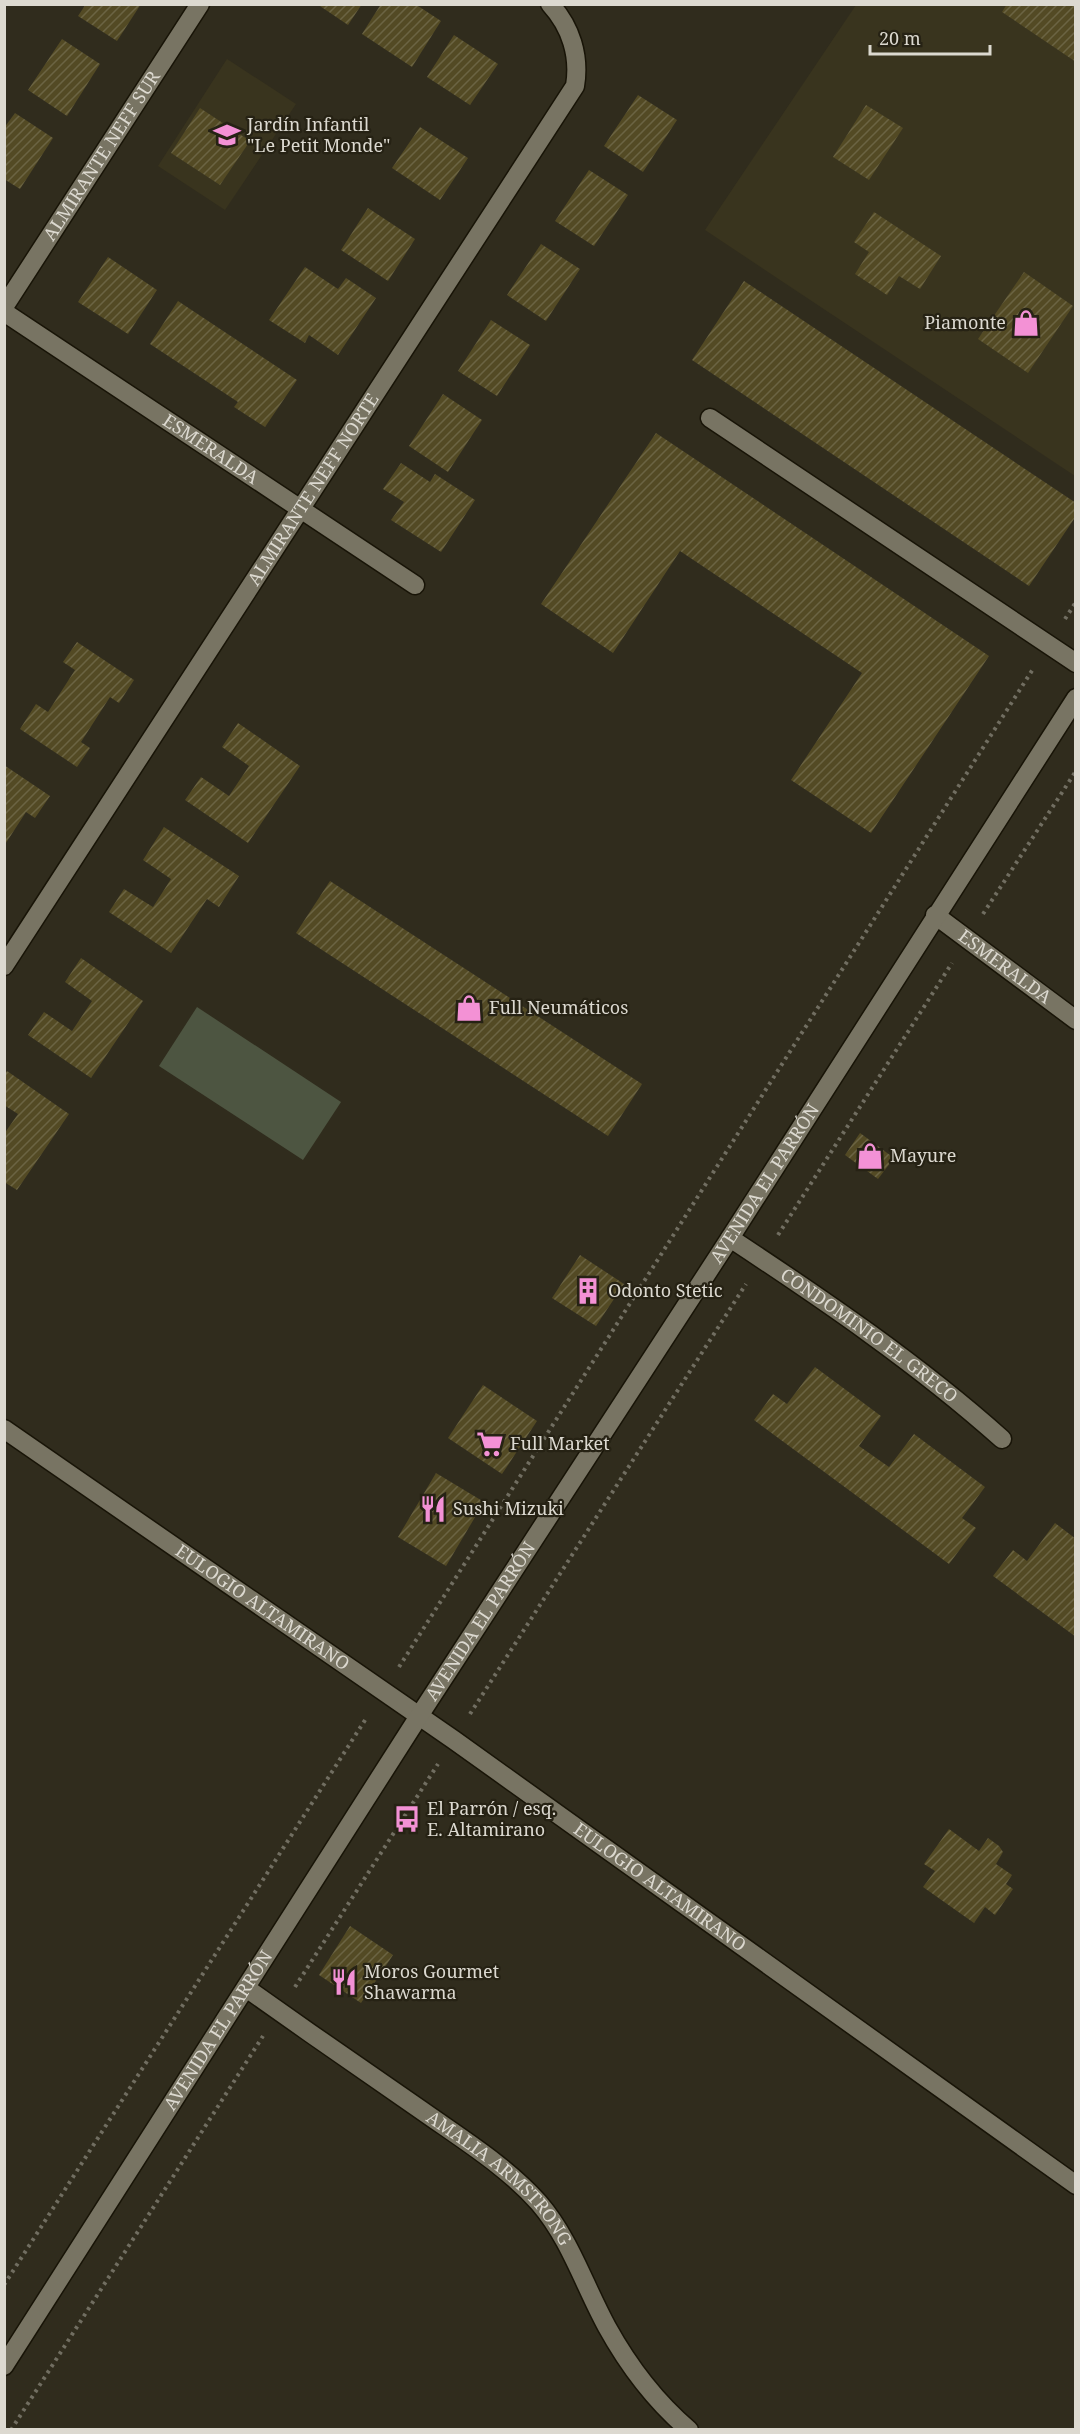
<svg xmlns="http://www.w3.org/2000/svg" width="1080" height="2434" viewBox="0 0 1080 2434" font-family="'Noto Serif',serif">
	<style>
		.built { fill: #39341e }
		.park { fill: #4d5541 }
		.building { fill: url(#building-hatch) }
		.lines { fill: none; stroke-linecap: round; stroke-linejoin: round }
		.service-casing { stroke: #181407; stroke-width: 21 }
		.minor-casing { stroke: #181407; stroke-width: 21 }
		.secondary-casing { stroke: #181407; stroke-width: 21 }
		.path { stroke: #716e61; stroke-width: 4; stroke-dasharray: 3 4.5; stroke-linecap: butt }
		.service { stroke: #787463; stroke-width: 18 }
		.minor { stroke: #787463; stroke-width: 18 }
		.secondary { stroke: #787463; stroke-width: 18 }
		.labels { text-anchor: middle; stroke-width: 4.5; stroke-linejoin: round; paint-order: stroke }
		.poi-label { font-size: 18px; fill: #dcd9d0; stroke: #262214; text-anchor: start }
		.street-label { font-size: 18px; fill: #dcd9d0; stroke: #262214 }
	</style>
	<defs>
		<pattern id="building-hatch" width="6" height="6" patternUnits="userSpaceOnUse" patternTransform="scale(1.5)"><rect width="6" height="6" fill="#534a24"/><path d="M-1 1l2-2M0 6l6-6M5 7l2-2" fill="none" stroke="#6b6443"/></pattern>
	</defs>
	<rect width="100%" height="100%" fill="#302c1d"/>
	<g class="built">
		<path d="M856,5H1075V476L705,230Z"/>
		<path d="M227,59L296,104L225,210L158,166Z"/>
	</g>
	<path class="park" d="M197,1007L341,1102L303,1160L159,1066Z"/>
	<g class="building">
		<path d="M86,4H141L117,41L78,16Z"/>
		<path d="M317,4H362L348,25Z"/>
		<path d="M381,4H415L441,21L412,67L362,34Z"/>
		<path d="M1007,4H1076V62L1002,12Z"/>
		<path d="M454,35L498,64L470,105L427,77Z"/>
		<path d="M62,39L100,64L67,116L28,90Z"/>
		<path d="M638,95L677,120L643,172L604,146Z"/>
		<path d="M866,105L903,128L869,180L833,157Z"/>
		<path d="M200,108L250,141L220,185L171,153Z"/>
		<path d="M15,113L53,138L20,189L4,179V128Z"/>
		<path d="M420,127L468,158L440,200L392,168Z"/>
		<path d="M589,170L628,195L594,246L555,221Z"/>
		<path d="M368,208L415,239L388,281L341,250Z"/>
		<path d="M874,212L941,256L920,289L899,276L887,295L855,274L869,252L854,242Z"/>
		<path d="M541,244L580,269L546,321L507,295Z"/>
		<path d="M108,257L157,290L128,334L78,302Z"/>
		<path d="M305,267L338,289L346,278L376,298L338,355L309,335L305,343L269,320Z"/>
		<path d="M1024,272L1073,306L1028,373L978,339Z"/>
		<path d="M744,281L1076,503V516L1029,586L692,360Z"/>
		<path d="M178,301L297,380L265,427L234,407L238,402L150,344Z"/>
		<path d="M491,320L530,345L497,396L458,371Z"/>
		<path d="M443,394L482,420L448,472L409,446Z"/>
		<path d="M656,433L989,656L871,833L791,780L862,673L680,551L613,653L541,604Z"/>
		<path d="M401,463L430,482L435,474L475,500L441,552L391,520L404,502L383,489Z"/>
		<path d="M77,642L134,680L119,703L110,697L81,742L90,748L77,767L20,729L36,704L48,712L75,670L63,662Z"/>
		<path d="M238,723L300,766L248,843L185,800L201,777L229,796L249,766L222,747Z"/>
		<path d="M4,765L50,796L35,818L26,812L4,846Z"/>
		<path d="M164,827L239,876L219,907L207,899L171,953L109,912L124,889L153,907L171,879L143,860Z"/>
		<path d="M330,881L642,1084L608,1136L296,933Z"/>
		<path d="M81,958L143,1001L91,1078L28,1035L44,1012L72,1031L92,1001L65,982Z"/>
		<path d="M7,1071L69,1114L17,1190L4,1182V1134L18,1114L4,1105V1074Z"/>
		<path d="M860,1133L894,1158L878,1179L845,1155Z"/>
		<path d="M580,1255L624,1284L596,1326L552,1298Z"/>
		<path d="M815,1367L881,1416L859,1446L889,1467L914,1434L985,1487L962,1518L976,1528L949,1564L754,1420L773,1394L787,1404Z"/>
		<path d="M483,1385L537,1421L502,1474L448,1438Z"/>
		<path d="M436,1473L484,1502L446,1566L398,1537Z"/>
		<path d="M1055,1523L1076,1539V1637L993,1576L1013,1550L1027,1561Z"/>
		<path d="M949,1829L979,1851L988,1838L999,1846L1003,1852L996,1864L1012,1875L1006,1884L1013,1889L995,1915L985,1907L974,1923L923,1887L935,1871L924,1864Z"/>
		<path d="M350,1926L393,1955L361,2003L319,1975Z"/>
	</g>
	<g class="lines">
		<defs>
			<g id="service">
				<path d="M710,418L1076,663"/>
				<path id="s1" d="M730,1238C824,1300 918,1364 1002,1439"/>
			</g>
			<g id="minor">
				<path id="s2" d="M4,307L200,4"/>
				<path id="s3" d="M4,312L415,585"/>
				<path id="s4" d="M935,915L1076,1020"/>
				<path id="s5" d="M4,966L575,86C580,56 571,27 550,4"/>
				<path id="s6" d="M4,1429L454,1740L1076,2185"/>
				<path id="s7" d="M246,1988C304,2029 363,2070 421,2110C462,2139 506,2166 539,2203C570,2239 584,2285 607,2327C628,2365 655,2401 689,2430"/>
			</g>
			<g id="secondary">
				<path id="s8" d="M4,2366L419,1716L730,1238L1076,698"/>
			</g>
		</defs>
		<use href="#service" class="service-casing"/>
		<use href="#minor" class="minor-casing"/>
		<use href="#secondary" class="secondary-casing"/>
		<g class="path">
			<path d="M1065,619L1076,602"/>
			<path d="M983,914L1076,771"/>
			<path d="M778,1235L952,963"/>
			<path d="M399,1667L1033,669"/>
			<path d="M470,1714L746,1284"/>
			<path d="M295,1987L438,1764"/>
			<path d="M4,2285L367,1717"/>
			<path d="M11,2430L263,2036"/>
		</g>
		<use href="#service" class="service"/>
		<use href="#minor" class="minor"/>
		<use href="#secondary" class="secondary"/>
	</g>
	<defs>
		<symbol id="school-bare" viewBox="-9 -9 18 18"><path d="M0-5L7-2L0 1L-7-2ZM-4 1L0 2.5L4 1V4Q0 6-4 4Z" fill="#f391d5" stroke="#262214" stroke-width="2.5" paint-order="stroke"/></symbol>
		<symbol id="shop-bare" viewBox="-9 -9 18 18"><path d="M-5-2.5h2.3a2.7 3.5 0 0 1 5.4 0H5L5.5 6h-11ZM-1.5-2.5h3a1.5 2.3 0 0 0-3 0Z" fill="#f391d5" stroke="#262214" stroke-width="2.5" paint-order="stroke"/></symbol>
		<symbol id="building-bare" viewBox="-9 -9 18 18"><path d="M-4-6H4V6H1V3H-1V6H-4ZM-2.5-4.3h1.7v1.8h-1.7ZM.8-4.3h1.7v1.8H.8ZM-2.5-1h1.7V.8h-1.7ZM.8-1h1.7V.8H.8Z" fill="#f391d5" stroke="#262214" stroke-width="2.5" paint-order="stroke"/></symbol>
		<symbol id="supermarket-bare" viewBox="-9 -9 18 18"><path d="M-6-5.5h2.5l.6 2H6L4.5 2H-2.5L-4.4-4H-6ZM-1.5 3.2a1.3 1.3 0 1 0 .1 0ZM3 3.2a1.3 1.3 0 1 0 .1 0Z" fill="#f391d5" stroke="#262214" stroke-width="2.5" paint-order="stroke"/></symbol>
		<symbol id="restaurant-bare" viewBox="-9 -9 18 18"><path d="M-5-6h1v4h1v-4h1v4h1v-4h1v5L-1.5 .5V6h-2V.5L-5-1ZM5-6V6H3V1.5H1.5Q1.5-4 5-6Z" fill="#f391d5" stroke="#262214" stroke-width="2.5" paint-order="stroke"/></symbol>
		<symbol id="bus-bare" viewBox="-9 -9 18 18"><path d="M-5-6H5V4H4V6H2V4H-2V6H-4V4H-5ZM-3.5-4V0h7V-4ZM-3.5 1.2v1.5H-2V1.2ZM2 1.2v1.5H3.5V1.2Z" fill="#f391d5" stroke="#262214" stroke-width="2.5" paint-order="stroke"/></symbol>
	</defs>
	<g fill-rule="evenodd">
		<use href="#school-bare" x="208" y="116" width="38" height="38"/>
		<use href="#shop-bare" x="1007" y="304" width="38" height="38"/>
		<use href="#shop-bare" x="450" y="989" width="38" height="38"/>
		<use href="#shop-bare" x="851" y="1137" width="38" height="38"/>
		<use href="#building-bare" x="569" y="1272" width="38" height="38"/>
		<use href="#supermarket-bare" x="471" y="1425" width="38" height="38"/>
		<use href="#restaurant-bare" x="414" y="1490" width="38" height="38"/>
		<use href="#bus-bare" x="388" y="1800" width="38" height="38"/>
		<use href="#restaurant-bare" x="325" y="1963" width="38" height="38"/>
	</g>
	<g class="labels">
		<g class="poi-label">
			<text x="247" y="131">Jardín Infantil<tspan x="247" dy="21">"Le Petit Monde"</tspan></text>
			<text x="1006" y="329" text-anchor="end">Piamonte</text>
			<text x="489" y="1014">Full Neumáticos</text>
			<text x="890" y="1162">Mayure</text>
			<text x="608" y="1297">Odonto Stetic</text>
			<text x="510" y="1450">Full Market</text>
			<text x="453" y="1515">Sushi Mizuki</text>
			<text x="427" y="1815">El Parrón / esq.<tspan x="427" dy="21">E. Altamirano</tspan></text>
			<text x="364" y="1978">Moros Gourmet<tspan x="364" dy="21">Shawarma</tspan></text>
		</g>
		<g class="street-label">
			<text dy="6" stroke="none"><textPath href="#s2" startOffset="180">ALMIRANTE NEFF SUR</textPath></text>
			<text dy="6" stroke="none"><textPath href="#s3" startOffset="248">ESMERALDA</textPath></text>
			<text dy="6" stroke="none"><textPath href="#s5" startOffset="568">ALMIRANTE NEFF NORTE</textPath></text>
			<text dy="6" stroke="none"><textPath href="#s4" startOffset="87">ESMERALDA</textPath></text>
			<text dy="6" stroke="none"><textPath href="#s8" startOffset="1406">AVENIDA EL PARRÓN</textPath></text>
			<text dy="6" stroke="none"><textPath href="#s1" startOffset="170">CONDOMINIO EL GRECO</textPath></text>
			<text dy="6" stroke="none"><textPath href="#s6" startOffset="314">EULOGIO ALTAMIRANO</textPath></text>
			<text dy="6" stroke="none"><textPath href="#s8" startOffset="884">AVENIDA EL PARRÓN</textPath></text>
			<text dy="6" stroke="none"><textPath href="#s6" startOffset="800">EULOGIO ALTAMIRANO</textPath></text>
			<text dy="6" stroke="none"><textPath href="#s8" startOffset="398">AVENIDA EL PARRÓN</textPath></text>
			<text dy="6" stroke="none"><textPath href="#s7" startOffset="318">AMALIA ARMSTRONG</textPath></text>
		</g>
	</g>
	<rect width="1080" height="2434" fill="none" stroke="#dcd9d0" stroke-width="12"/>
	<path d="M870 45v9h120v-9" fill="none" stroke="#dcd9d0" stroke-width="3"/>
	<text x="879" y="45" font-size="18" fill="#dcd9d0" stroke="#262214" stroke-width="4.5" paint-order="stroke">20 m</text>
</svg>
